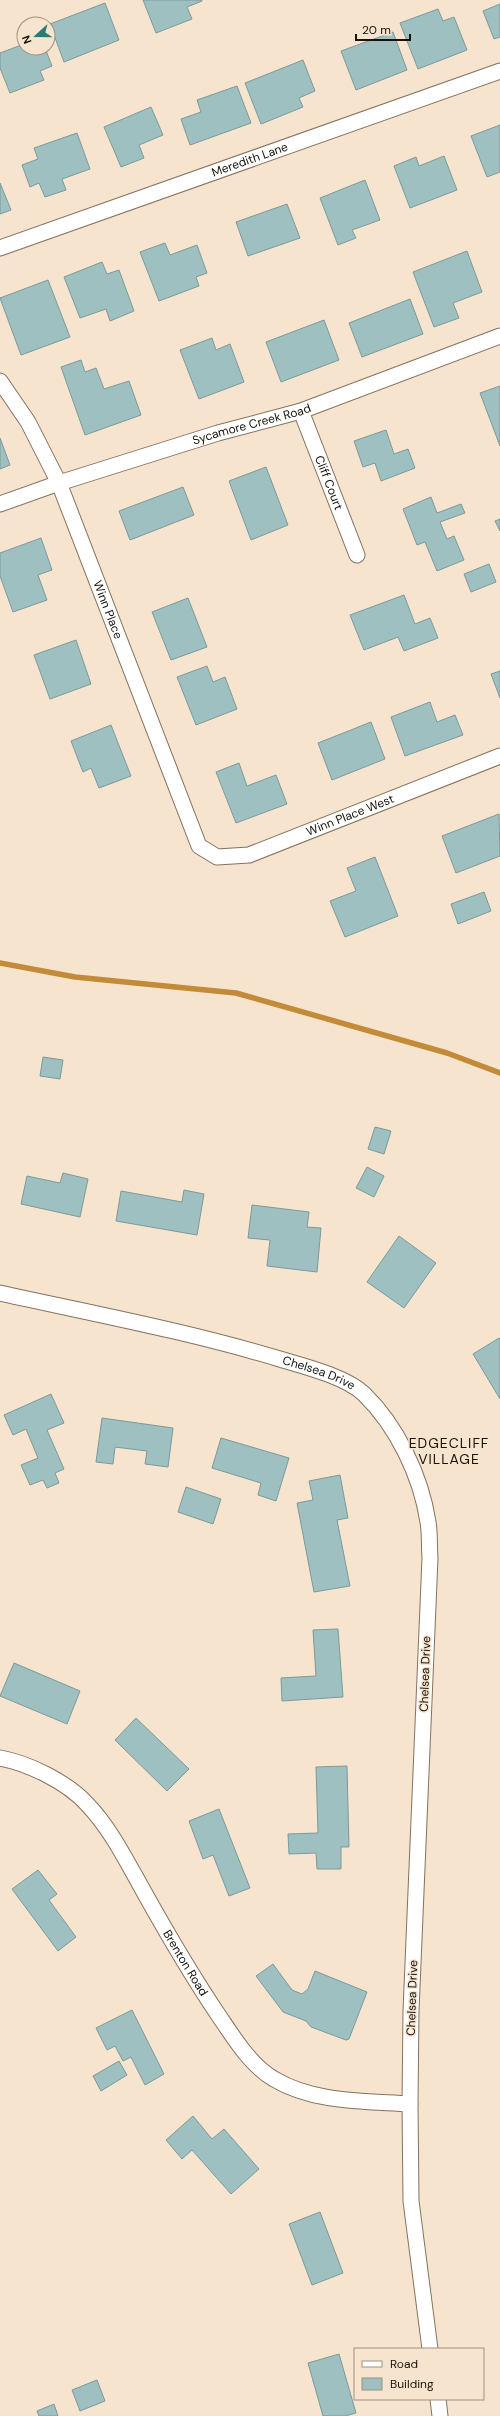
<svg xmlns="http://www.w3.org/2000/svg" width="500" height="2416" viewBox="0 0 500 2416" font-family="'DM Sans',sans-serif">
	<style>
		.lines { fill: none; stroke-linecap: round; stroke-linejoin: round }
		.stream { stroke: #c38a38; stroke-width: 5.5 }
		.building { fill: #9fc0c1; stroke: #7b9a9b }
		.minor-casing { stroke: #82735f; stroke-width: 17 }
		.minor { stroke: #fff; stroke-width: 15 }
		.labels { text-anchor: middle; stroke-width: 3; stroke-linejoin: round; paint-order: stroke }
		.street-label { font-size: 12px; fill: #18120a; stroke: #f6e4ce }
		.quarter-label { font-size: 14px; letter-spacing: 1px; fill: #18120a; stroke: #f6e4ce }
	</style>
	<rect width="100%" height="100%" fill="#f6e4ce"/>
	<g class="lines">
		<path class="stream" d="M0,963L75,977L236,993L447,1053L500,1073"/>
	</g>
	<g class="building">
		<path d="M143,0H202V1L187,7L192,19L156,33Z"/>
		<path d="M105,3L119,40L64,62L50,24Z"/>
		<path d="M500,4V37L494,39L483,11Z"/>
		<path d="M438,9L443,21L454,17L467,50L418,69L400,23Z"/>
		<path d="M393,32L407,70L356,90L341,51Z"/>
		<path d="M24,44V48H45L52,66L40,71L44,80L10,93L0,68V53Z"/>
		<path d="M303,60L315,91L299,98L303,107L261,124L245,83Z"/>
		<path d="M237,86L251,123L190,145L181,119L201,112L197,100Z"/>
		<path d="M151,107L163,135L139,145L144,158L121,167L104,127Z"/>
		<path d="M500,125V172L487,177L471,136Z"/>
		<path d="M77,133L90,169L62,179L66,190L45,197L39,183L30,187L22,165L38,159L34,148Z"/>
		<path d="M444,156L457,190L410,208L394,166L416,157L419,166Z"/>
		<path d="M365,180L380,220L352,230L356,238L338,245L320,198Z"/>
		<path d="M0,183L11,210L0,214Z"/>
		<path d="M287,204L300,238L248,256L236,222Z"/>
		<path d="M165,243L170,255L197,245L207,273L196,277L199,286L159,301L140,252Z"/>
		<path d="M467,251L482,292L453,303L459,318L434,327L413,272Z"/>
		<path d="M102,262L107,274L119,270L134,311L110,321L106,309L80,318L64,277Z"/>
		<path d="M48,280L70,337L21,355L0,298Z"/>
		<path d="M410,299L423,334L362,357L349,323Z"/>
		<path d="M324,320L339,360L281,382L266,342Z"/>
		<path d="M212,338L216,350L230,344L244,382L199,399L180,350Z"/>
		<path d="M81,360L85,372L96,368L104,389L129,381L141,415L85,435L61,367Z"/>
		<path d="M500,386V446L480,393Z"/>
		<path d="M386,430L394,454L408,449L415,468L381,481L375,463L363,467L354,441Z"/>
		<path d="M0,438L10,465L0,469Z"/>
		<path d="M266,467L288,525L251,540L229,481Z"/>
		<path d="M183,487L194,515L130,540L119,511Z"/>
		<path d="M431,497L437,513L461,504L465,513L440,522L447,539L454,536L464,560L437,571L425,542L417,545L403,509Z"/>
		<path d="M500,519V531L495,521Z"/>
		<path d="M41,538L52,570L38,575L47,600L13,612L0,576V553Z"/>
		<path d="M489,564L496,582L471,592L464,574Z"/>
		<path d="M404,595L415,624L430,618L438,638L404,651L398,637L364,650L350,615Z"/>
		<path d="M188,598L207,647L171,660L152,612Z"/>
		<path d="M76,640L91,684L50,699L34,655Z"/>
		<path d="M207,666L213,682L225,677L237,709L196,725L177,677Z"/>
		<path d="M500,671V698L491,674Z"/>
		<path d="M430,702L437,722L455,715L463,735L405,756L391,717Z"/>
		<path d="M371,722L385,759L332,780L318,743Z"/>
		<path d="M111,725L131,776L99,788L91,768L83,772L71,741Z"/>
		<path d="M239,763L247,786L276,775L287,804L236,823L216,772Z"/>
		<path d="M499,814L500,856L456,873L442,836Z"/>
		<path d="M375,857L398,916L345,937L330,901L356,891L347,868Z"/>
		<path d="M484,892L491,911L458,924L451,904Z"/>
		<path d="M43,1057L63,1060L60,1079L40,1076Z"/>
		<path d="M375,1127L391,1131L384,1154L368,1149Z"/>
		<path d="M367,1167L384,1176L374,1197L356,1188Z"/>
		<path d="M63,1173L88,1179L80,1217L21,1204L27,1176L60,1183Z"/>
		<path d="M184,1190L204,1194L197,1235L116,1221L121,1191L182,1202Z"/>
		<path d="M252,1205L309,1212L307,1227L321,1228L317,1272L267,1266L270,1240L248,1238Z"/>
		<path d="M399,1236L436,1263L404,1308L367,1282Z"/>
		<path d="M499,1338L500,1339V1399L473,1354Z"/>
		<path d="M51,1394L64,1423L47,1430L64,1469L55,1473L59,1483L47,1488L43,1480L30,1485L21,1465L38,1458L26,1429L13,1435L4,1415Z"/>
		<path d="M102,1418L173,1428L168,1467L145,1464L147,1451L115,1447L113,1464L96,1462Z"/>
		<path d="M221,1438L289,1458L276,1501L258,1495L261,1483L212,1468Z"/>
		<path d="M340,1475L348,1518L337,1520L350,1586L314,1592L297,1503L313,1500L309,1481Z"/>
		<path d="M186,1487L221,1499L213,1524L178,1512Z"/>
		<path d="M338,1629L343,1697L282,1701L281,1678L316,1676L313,1630Z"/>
		<path d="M14,1663L80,1691L67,1724L0,1696Z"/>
		<path d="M136,1718L189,1769L167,1791L115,1740Z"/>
		<path d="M347,1766L349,1847H341V1869H317L316,1853L289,1854L288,1834L318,1833L316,1767Z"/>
		<path d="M219,1809L250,1888L229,1896L213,1855L203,1859L189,1821Z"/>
		<path d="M38,1870L57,1894L49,1900L76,1937L58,1951L12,1889Z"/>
		<path d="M273,1964L292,1990L302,1994L308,1989L315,1971L367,1992L349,2039L346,2040L311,2027L306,2021L283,2012L256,1976Z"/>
		<path d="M132,2010L164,2074L145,2085L131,2057L123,2061L115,2046L107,2050L96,2028Z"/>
		<path d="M119,2061L127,2075L101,2091L93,2076Z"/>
		<path d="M193,2116L212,2139L224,2129L259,2169L231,2194L192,2150L182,2159L166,2140Z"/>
		<path d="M320,2212L343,2273L312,2285L289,2224Z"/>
		<path d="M339,2354L356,2413L345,2416H323L308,2363Z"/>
		<path d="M97,2380L105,2401L80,2411L72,2390Z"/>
		<path d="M54,2404L58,2416H39L37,2411Z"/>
	</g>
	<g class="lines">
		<defs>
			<g id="minor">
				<path id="s1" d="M0,248L500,71"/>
				<path id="s2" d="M0,381L28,422L59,483L199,846L217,857L249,855L500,756"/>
				<path id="s3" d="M301,411L357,555"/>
				<path id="s4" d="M0,504L59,483L218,433L301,411L500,336"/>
				<path id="s5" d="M0,1293C95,1314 191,1332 283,1360C307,1367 346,1377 364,1394C397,1426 421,1476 428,1522C430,1533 429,1546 430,1558L411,2011L410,2104L411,2201L430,2349"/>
				<path id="s6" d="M0,1758C28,1763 67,1782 87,1804C111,1829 127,1862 144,1892C168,1935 192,1976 219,2016C234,2038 251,2066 274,2079C314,2103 365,2101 410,2104"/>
				<path d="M438,2399L440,2416"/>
			</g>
		</defs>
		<use href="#minor" class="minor-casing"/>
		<use href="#minor" class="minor"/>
	</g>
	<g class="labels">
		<g class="street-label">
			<text dy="4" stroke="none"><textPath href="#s1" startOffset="265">Meredith Lane</textPath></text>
			<text dy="4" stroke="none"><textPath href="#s4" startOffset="264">Sycamore Creek Road</textPath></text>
			<text dy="4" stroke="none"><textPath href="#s3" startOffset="77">Cliff Court</textPath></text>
			<text dy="4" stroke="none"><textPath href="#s2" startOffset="254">Winn Place</textPath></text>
			<text dy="4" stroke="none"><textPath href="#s2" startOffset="669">Winn Place West</textPath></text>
			<text dy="4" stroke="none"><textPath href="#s5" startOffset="329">Chelsea Drive</textPath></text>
			<text transform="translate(425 1674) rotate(-88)" y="4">Chelsea Drive</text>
			<text dy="4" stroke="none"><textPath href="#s6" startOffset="287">Brenton Road</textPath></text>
			<text transform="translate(412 1998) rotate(-88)" y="4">Chelsea Drive</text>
		</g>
		<g class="quarter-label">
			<text x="449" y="1448">EDGECLIFF<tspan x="449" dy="16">VILLAGE</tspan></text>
		</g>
	</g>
	<rect x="354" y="2348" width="130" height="52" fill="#f6e4ce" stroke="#9d9080"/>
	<rect x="362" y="2361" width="20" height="6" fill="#ffffff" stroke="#9d9080"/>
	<text x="390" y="2368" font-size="12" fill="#18120a">Road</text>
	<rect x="362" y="2378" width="20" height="12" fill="#9fc0c1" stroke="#9d9080"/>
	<text x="390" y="2388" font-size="12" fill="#18120a">Building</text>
	<g transform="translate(36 36) rotate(249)"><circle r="19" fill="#f6e4ce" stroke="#9d9080"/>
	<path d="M0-3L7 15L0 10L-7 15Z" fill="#2e787b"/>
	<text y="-6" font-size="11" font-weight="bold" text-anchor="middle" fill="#18120a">N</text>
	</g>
	<path d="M356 34v6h54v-6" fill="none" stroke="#18120a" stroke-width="2"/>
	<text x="362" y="34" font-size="12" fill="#18120a" stroke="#f6e4ce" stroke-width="3" paint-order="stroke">20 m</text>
</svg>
